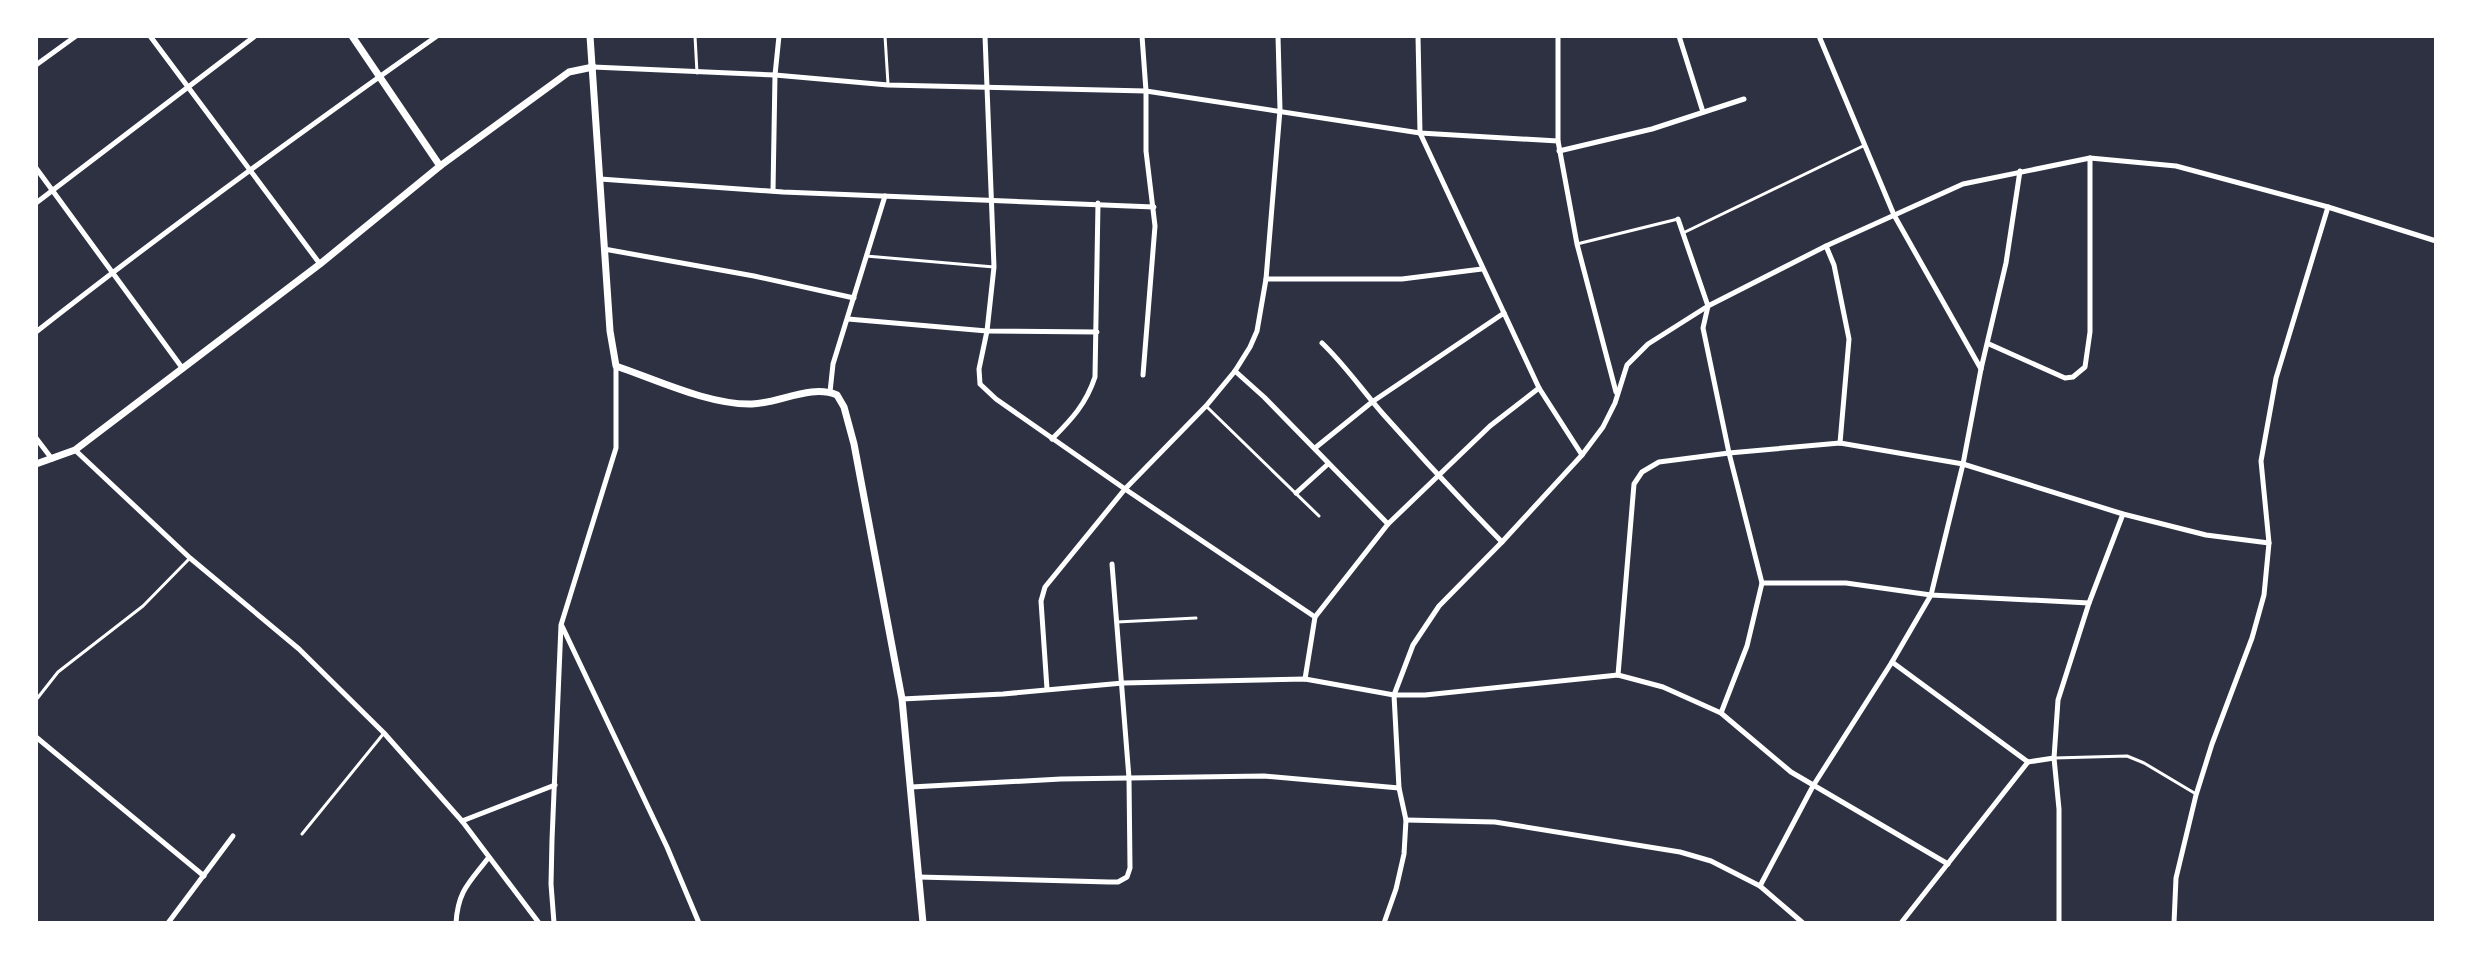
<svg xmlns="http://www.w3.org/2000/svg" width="2472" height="959" viewBox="0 0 2472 959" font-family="'Work Sans',sans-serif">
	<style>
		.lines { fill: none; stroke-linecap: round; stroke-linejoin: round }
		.service { stroke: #fff; stroke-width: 3 }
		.minor { stroke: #fff; stroke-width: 5 }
		.tertiary { stroke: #fff; stroke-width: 7 }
	</style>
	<rect width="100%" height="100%" fill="#2d3142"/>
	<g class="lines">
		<g class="service">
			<path d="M695,36L697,73"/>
			<path d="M885,36L888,84"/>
			<path d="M1683,233L1863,146"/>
			<path d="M1577,244L1678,219"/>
			<path d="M866,256L994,267"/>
			<path d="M1207,407L1319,516"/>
			<path d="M1117,622L1196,618"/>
			<path d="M36,700L58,672L143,606L190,558"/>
			<path d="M2054,758L2127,756L2144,763L2196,794"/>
			<path d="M302,834L384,733"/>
		</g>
		<g class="minor">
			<path d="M150,36L320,264"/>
			<path d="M985,36L994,267L987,331L979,369L980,384L996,399L1125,489L1315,617"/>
			<path d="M1142,36L1146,91V151L1155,226L1143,375"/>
			<path d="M1418,36L1420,133L1539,388L1582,455"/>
			<path d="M1558,36V141L1577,244L1616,392"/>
			<path d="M1679,36L1703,112"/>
			<path d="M1819,36L1894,215L1981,369"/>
			<path d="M36,65L76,36"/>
			<path d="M593,67L775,75L888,85L1146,91L1420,133L1558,141"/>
			<path d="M1559,151L1652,129L1744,99"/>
			<path d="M36,168L183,369"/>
			<path d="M600,179L783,192L1154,207"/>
			<path d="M773,191L775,75L779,36"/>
			<path d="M36,203L255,36"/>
			<path d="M1678,219L1708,306L1703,328L1729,453L1762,583L1747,646L1721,713"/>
			<path d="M1826,246L1834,265L1849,339L1840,443"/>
			<path d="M604,249L754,276L854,298"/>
			<path d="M1266,279H1402L1482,269"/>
			<path d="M848,319L987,331L1097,332"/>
			<path d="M36,332C167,229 301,132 437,36"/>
			<path d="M1322,343C1345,365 1362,390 1383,414C1422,458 1461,500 1502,542"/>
			<path d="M1989,344L2065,378L2073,377L2085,367L2090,332V158"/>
			<path d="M1235,371L1264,397L1388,524"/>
			<path d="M830,392L833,364L885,196"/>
			<path d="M36,438L52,459"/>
			<path d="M1052,439C1072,419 1086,404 1095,377L1098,203"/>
			<path d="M1315,448L1372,402L1504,313"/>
			<path d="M75,450L190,558L299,649L384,733L462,821L539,923"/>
			<path d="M1296,493L1328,464"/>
			<path d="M1762,583H1846L1931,595L2089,603"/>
			<path d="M562,626L667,847L699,923"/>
			<path d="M1892,662L2028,762L2054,758"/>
			<path d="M1618,675L1634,484L1642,472L1659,462L1729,453L1840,443L1963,464L2123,514L2206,535L2269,543"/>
			<path d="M1305,679L1315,617L1388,524L1490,426L1539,388"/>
			<path d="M1047,689L1041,601L1045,587L1125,489L1206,406L1235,371L1250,347L1257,331L1266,279L1280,110L1278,36"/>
			<path d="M902,699L1003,694L1123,683L1305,679L1394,695H1425L1618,675L1663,687L1721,713L1791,772L1948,864"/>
			<path d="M36,737L204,876"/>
			<path d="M911,787L1061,779L1264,776L1399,788"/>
			<path d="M1406,820L1495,822L1680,852L1711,861L1760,886L1803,923"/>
			<path d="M462,821L555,785"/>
			<path d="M918,877L1109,882H1118L1127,877L1130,868L1129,778L1112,564"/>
			<path d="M1760,886L1813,786L1892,662L1931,595L1963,464L1981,369L2006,263L2020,171"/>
			<path d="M168,923L233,836"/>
			<path d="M456,923C458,890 470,882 489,857"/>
			<path d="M554,923L551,884L552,840L561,625L616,448V367"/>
			<path d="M1384,923L1396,889L1404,854L1406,820L1399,788L1394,695L1413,645L1439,606L1502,542L1582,455L1603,427L1615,403L1627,365L1648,344L1708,306L1826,246L1963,184L2090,158L2176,166L2328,207L2436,241"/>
			<path d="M1901,923L2028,762"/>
			<path d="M2059,923V809L2054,758L2058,700L2089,603L2123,514"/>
			<path d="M2174,923L2176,878L2196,795L2212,744L2252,638L2264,595L2269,543L2261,461L2276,378L2328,207"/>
		</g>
		<g class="tertiary">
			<path d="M352,36L440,166"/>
			<path d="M590,36L610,331L616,366C657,380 709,405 752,404C780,403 811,384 837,395L844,407L854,444L902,699L923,923"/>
			<path d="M36,464L75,450L320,264L440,166L569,72L593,67"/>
		</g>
	</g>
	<rect width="2472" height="959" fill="none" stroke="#ffffff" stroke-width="76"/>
</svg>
